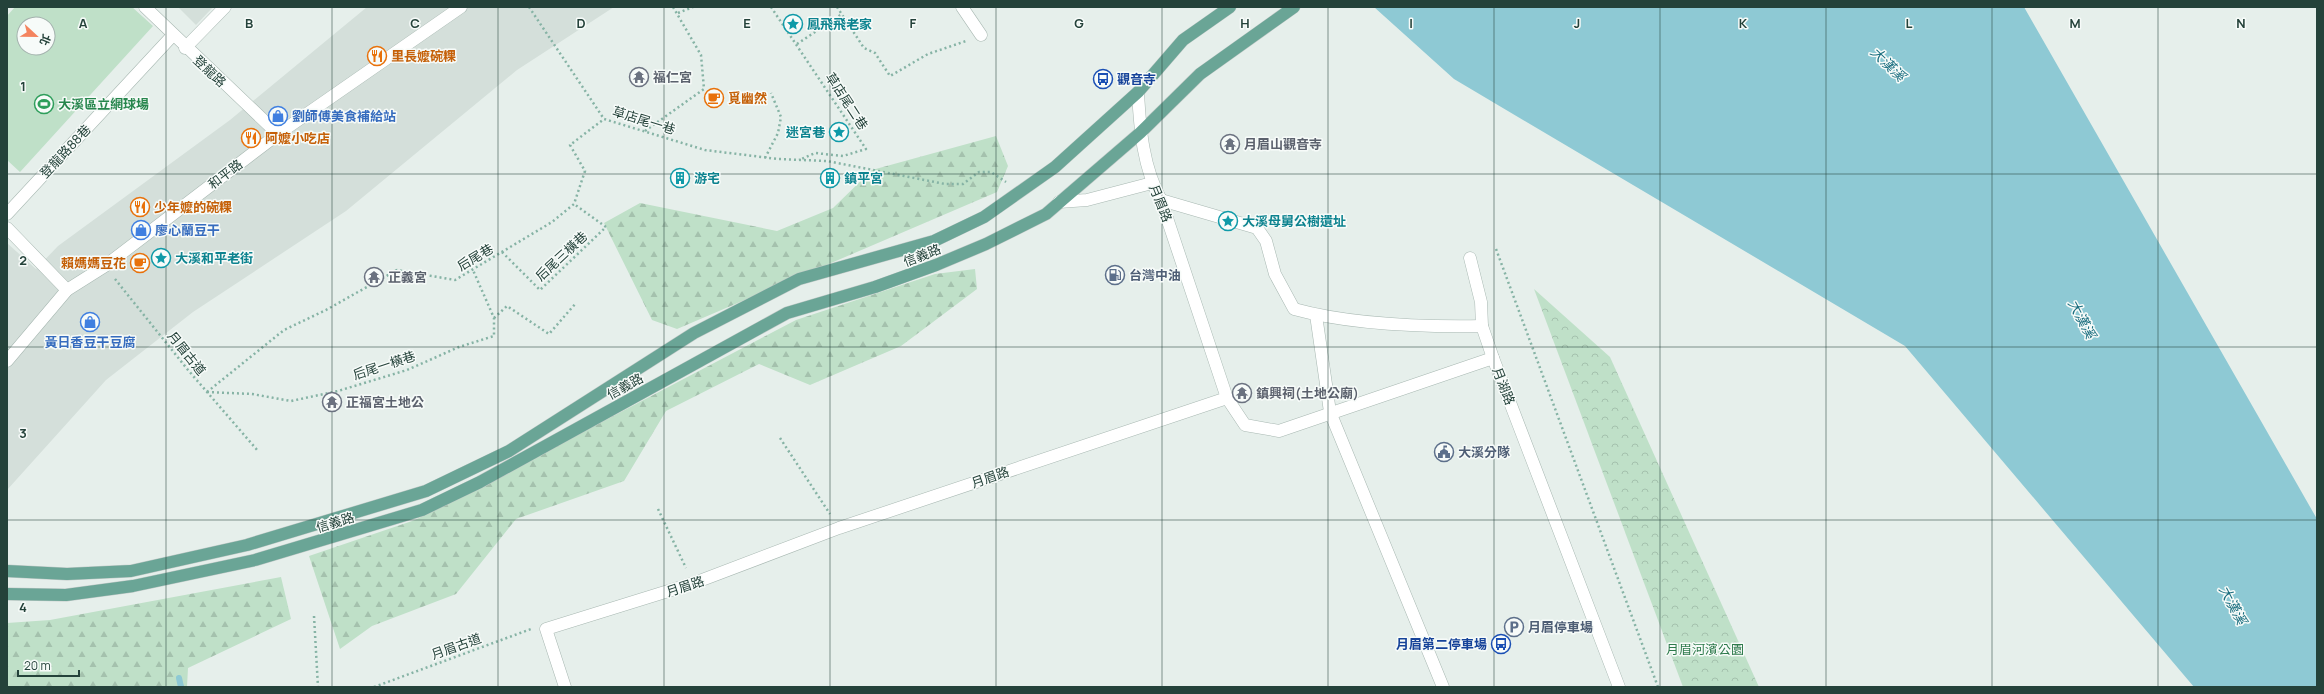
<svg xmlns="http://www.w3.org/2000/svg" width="2324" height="694" viewBox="0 0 2324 694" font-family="Manrope,'Noto Sans TC',sans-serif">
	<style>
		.built { fill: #d4dfda }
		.grass { fill: #bfe0c8; fill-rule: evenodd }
		.forest { fill: url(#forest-firs) }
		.park { fill: url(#park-crowns) }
		.water { fill: #8ec9d4 }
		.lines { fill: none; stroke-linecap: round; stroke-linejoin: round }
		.stream { stroke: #8ec9d4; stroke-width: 6 }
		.minor-casing { stroke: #a8b8b2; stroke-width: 13 }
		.major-casing { stroke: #c2cac8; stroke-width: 13 }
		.path { stroke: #86b3a5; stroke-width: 2.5; stroke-dasharray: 2 3; stroke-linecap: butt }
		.minor { stroke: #fff; stroke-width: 12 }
		.major { stroke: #6aa596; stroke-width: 12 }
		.grid { fill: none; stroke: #24423a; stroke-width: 1; stroke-opacity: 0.55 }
		.labels { text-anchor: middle; stroke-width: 3; stroke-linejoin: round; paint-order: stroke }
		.culture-label { font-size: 13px; font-weight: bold; fill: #0d838f; stroke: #f7fbf9; text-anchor: start }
		.food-label { font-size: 13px; font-weight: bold; fill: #c56008; stroke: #f7fbf9; text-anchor: start }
		.street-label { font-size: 13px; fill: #24423a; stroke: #f7fbf9 }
		.worship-label { font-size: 13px; font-weight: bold; fill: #5b616d; stroke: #f7fbf9; text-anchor: start }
		.transit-label { font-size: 13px; font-weight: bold; fill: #164399; stroke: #f7fbf9; text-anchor: start }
		.leisure-label { font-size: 13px; font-weight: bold; fill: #27864d; stroke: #f7fbf9; text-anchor: start }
		.shop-label { font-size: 13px; font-weight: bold; fill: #366cbe; stroke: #f7fbf9; text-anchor: start }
		.service-label { font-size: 13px; font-weight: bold; fill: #4e5e75; stroke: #f7fbf9; text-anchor: start }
		.park-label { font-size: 13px; fill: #2d7a4b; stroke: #f7fbf9 }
		.water-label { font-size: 14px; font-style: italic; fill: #1c6f80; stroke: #f7fbf9 }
		.grid-label { font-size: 13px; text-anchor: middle; font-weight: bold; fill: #24423a; stroke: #f7fbf9; stroke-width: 3; stroke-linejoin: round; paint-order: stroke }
	</style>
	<defs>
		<pattern id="forest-firs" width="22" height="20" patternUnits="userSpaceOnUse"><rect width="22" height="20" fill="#bfe0c8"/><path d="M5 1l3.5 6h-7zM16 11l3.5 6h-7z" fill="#a4c1ad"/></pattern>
		<pattern id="park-crowns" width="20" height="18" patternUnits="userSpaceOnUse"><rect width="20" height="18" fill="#bfe0c8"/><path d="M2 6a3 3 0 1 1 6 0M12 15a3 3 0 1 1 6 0" fill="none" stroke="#a4c1ad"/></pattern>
	</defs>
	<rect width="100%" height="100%" fill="#e6efeb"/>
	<g class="built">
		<path d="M178,7H213L196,25Z"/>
		<path d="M367,7H614L517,70L346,211L193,312L106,380L7,490V243L36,269L58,246L230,120Z"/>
	</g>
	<path class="grass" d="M15,7H132L153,26L20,172L7,160V16ZM24,24H48V48H24Z"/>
	<g class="forest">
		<path d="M996,136L1008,166L997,192L677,329L652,320L604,223L640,203L777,231L833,208L872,170Z"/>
		<path d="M975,269L977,289L901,346L810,385L759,364L666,411L624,481L516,519L456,594L372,626L340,649L309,556L415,520L796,320L935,274Z"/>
		<path d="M281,577L291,619L188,668L187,687H7V623L50,620Z"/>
	</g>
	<path class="park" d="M1534,289L1610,357L1759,687H1683Z"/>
	<path class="water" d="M1374,7H2024L2317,519V687H2194L1905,346L1454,79Z"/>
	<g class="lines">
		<path class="stream" d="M179,678L181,687"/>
		<defs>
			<g id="minor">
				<path d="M145,7L278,134"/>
				<path d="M962,7L981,35"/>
				<path d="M185,48L225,7"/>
				<path d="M1161,200L1257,228L1266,241L1275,274L1294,309C1352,325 1421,327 1482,326L1493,358"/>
				<path d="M1059,202L1087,200L1152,183"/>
				<path d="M7,214L173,35"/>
				<path d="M7,228L67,290"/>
				<path d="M1470,258L1481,302L1482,326"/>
				<path d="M1316,315L1330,412L1443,687"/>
				<path d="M7,361L67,290L105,266L278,134L461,7"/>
				<path d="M1227,398L1245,425L1279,431L1493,358L1619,687"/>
				<path d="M565,687L546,629L694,583L839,528L1227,398L1161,200C1143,167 1140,130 1138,92"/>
			</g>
			<g id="major">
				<path d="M7,571L67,574L131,571L247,545L426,491L509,451L694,333L799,279L934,241L984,217L1055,167L1138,92L1183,40L1230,7"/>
				<path d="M7,594L66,595L133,586L255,560L422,510L480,482L787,313L875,287L936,265L986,244L1046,214L1140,133L1200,74L1294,7"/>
			</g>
		</defs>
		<use href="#minor" class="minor-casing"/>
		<use href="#major" class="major-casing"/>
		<g class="path">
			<path d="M529,7L604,119L705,150L778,159L827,161L945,184H963L979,172H991L1006,182"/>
			<path d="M771,7L866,149L843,156L815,153L799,160"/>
			<path d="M837,7L864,48L875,53L890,76L928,54L966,41"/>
			<path d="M678,13L693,7"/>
			<path d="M797,44L842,14"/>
			<path d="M645,131L704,89L701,55L673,7"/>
			<path d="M765,158L778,133L781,117L771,93"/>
			<path d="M1496,249L1658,687"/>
			<path d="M502,252L540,290L606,227L574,204"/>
			<path d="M115,279L188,370L258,451"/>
			<path d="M494,318L507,306L549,334L576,303"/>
			<path d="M207,392L284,330L326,310L397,270L455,280L552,222L574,204L585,171L570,145L604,119"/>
			<path d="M207,392L252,394L291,401L338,391L407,370L459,347L494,336V318L473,270"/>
			<path d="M780,438L830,514"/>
			<path d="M658,509L686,568"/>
			<path d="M314,616L318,687"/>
			<path d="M374,687L531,629"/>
		</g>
		<use href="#minor" class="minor"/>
		<use href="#major" class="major"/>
	</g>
	<path class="grid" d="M166,7V687M332,7V687M498,7V687M664,7V687M830,7V687M996,7V687M1162,7V687M1328,7V687M1494,7V687M1660,7V687M1826,7V687M1992,7V687M2158,7V687M7,174H2317M7,347H2317M7,520H2317"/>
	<defs>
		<symbol id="sight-ring" viewBox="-11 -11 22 22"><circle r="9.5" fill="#f7fbf9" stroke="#0f9aa8" stroke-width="1.5"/><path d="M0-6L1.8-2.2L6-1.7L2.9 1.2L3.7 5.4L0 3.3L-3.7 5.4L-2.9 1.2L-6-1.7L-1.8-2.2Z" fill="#0f9aa8"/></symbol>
		<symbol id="restaurant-ring" viewBox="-11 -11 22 22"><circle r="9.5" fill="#f7fbf9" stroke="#e8710a" stroke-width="1.5"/><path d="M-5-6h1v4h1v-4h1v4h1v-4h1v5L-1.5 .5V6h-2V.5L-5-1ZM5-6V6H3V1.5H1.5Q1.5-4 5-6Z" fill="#e8710a"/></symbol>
		<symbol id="temple-ring" viewBox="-11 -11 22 22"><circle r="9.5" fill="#f7fbf9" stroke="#6b7280" stroke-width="1.5"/><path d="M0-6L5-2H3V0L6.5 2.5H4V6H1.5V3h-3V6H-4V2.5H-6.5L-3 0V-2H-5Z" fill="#6b7280"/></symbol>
		<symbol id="bus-ring" viewBox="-11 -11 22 22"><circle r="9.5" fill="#f7fbf9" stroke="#1a4fb4" stroke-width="1.5"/><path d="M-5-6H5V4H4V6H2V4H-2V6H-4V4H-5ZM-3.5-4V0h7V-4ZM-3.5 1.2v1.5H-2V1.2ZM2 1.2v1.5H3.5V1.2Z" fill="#1a4fb4"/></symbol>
		<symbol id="cafe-ring" viewBox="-11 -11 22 22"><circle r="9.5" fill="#f7fbf9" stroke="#e8710a" stroke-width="1.5"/><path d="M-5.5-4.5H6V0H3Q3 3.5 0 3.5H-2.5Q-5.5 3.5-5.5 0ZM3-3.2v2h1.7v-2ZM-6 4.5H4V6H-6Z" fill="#e8710a"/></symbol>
		<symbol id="stadium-ring" viewBox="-11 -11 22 22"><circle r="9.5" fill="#f7fbf9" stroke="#2e9e5b" stroke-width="1.5"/><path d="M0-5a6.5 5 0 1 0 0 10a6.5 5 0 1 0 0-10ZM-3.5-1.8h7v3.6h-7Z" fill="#2e9e5b"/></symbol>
		<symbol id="shop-ring" viewBox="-11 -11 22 22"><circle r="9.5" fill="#f7fbf9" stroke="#3f7fe0" stroke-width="1.5"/><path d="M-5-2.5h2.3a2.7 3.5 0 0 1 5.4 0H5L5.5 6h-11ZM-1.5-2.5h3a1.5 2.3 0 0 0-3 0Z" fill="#3f7fe0"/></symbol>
		<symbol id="building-ring" viewBox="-11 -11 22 22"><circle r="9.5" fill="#f7fbf9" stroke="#0f9aa8" stroke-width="1.5"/><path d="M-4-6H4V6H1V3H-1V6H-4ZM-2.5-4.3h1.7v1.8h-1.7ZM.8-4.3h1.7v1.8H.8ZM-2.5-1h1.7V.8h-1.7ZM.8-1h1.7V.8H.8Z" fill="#0f9aa8"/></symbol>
		<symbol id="fuel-ring" viewBox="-11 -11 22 22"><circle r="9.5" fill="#f7fbf9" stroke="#5c6f8a" stroke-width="1.5"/><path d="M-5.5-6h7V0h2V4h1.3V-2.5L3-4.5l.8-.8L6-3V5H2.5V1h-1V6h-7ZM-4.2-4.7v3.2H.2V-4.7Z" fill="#5c6f8a"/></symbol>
		<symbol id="civic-ring" viewBox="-11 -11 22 22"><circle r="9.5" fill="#f7fbf9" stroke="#5c6f8a" stroke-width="1.5"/><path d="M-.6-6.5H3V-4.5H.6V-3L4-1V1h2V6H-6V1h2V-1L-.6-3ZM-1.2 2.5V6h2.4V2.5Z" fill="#5c6f8a"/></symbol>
		<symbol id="parking-ring" viewBox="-11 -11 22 22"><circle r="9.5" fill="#f7fbf9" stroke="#5c6f8a" stroke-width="1.5"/><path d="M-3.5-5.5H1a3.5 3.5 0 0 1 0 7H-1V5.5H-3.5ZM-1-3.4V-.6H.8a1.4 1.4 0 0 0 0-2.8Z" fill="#5c6f8a"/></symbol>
	</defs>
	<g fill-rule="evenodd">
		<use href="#sight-ring" x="782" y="13" width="22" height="22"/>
		<use href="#restaurant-ring" x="366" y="45" width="22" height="22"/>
		<use href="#temple-ring" x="628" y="66" width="22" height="22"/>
		<use href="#bus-ring" x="1092" y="68" width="22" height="22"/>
		<use href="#cafe-ring" x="703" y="87" width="22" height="22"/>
		<use href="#stadium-ring" x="33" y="93" width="22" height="22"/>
		<use href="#shop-ring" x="267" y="105" width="22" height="22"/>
		<use href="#sight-ring" x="828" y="121" width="22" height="22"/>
		<use href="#restaurant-ring" x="240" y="127" width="22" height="22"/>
		<use href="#temple-ring" x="1219" y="133" width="22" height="22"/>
		<use href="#building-ring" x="669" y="167" width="22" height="22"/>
		<use href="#building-ring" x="819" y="167" width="22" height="22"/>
		<use href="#restaurant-ring" x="129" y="196" width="22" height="22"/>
		<use href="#sight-ring" x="1217" y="210" width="22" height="22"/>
		<use href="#shop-ring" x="130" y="219" width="22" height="22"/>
		<use href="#sight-ring" x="150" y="247" width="22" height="22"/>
		<use href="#cafe-ring" x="129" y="252" width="22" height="22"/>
		<use href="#fuel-ring" x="1104" y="264" width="22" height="22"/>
		<use href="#temple-ring" x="363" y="266" width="22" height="22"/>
		<use href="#shop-ring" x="79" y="311" width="22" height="22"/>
		<use href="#temple-ring" x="1231" y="382" width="22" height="22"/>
		<use href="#temple-ring" x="321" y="391" width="22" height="22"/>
		<use href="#civic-ring" x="1433" y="441" width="22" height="22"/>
		<use href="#parking-ring" x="1503" y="616" width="22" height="22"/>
		<use href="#bus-ring" x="1490" y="633" width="22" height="22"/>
	</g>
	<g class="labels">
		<g class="culture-label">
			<text x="807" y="29">鳳飛飛老家</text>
			<text x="825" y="137" text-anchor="end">迷宮巷</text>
			<text x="694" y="183">游宅</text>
			<text x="844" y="183">鎮平宮</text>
			<text x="1242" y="226">大溪母舅公樹遺址</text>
			<text x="175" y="263">大溪和平老街</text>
		</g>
		<g class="food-label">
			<text x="391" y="61">里長嬤碗粿</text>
			<text x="728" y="103">覓幽然</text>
			<text x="265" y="143">阿嬤小吃店</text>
			<text x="154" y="212">少年嬤的碗粿</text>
			<text x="126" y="268" text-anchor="end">賴媽媽豆花</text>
		</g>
		<g class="street-label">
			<text transform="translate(210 71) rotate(43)" y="5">登龍路</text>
			<text transform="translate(847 101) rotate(57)" y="5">草店尾二巷</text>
			<text transform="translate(644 120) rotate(17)" y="5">草店尾一巷</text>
			<text transform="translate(65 151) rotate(-47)" y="5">登龍路88巷</text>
			<text transform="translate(225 174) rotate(-37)" y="5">和平路</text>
			<text transform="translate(1161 203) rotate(68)" y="5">月眉路</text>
			<text transform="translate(922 255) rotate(-21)" y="5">信義路</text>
			<text transform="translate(561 256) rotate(-43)" y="5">后尾三橫巷</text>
			<text transform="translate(475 257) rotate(-31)" y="5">后尾巷</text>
			<text transform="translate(187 353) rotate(51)" y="5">月眉古道</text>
			<text transform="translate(384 365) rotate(-18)" y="5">后尾一橫巷</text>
			<text transform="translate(625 386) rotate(-29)" y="5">信義路</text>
			<text transform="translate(1504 386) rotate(69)" y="5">月湖路</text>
			<text transform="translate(990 477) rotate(-19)" y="5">月眉路</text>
			<text transform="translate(335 522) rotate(-17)" y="5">信義路</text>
			<text transform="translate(685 586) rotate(-18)" y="5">月眉路</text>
			<text transform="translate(456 646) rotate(-20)" y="5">月眉古道</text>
		</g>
		<g class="worship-label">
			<text x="653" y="82">福仁宮</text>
			<text x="1244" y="149">月眉山觀音寺</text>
			<text x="388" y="282">正義宮</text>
			<text x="1256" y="398">鎮興祠(土地公廟)</text>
			<text x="346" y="407">正福宮土地公</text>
		</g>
		<g class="transit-label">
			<text x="1117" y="84">觀音寺</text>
			<text x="1487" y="649" text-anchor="end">月眉第二停車場</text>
		</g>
		<g class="leisure-label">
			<text x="58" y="109">大溪區立網球場</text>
		</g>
		<g class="shop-label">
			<text x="292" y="121">劉師傅美食補給站</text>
			<text x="155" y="235">廖心蘭豆干</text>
			<text x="90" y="347" text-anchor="middle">黃日香豆干豆腐</text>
		</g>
		<g class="service-label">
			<text x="1129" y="280">台灣中油</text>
			<text x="1458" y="457">大溪分隊</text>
			<text x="1528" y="632">月眉停車場</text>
		</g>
		<g class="park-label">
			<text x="1705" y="654">月眉河濱公園</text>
		</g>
		<g class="water-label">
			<text transform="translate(1888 64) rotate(44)" y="5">大漢溪</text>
			<text transform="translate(2082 319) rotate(62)" y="5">大漢溪</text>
			<text transform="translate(2233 605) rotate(62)" y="5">大漢溪</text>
		</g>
	</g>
	<g class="grid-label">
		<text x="83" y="28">A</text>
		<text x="249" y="28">B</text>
		<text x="415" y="28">C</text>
		<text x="581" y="28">D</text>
		<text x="747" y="28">E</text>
		<text x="913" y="28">F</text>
		<text x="1079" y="28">G</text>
		<text x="1245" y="28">H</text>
		<text x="1411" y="28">I</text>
		<text x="1577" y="28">J</text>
		<text x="1743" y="28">K</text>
		<text x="1909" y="28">L</text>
		<text x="2075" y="28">M</text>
		<text x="2241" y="28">N</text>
		<text x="23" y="91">1</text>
		<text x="23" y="265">2</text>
		<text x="23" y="438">3</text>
		<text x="23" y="612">4</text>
	</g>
	<rect width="2324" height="694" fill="none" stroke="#24423a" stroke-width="16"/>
	<g transform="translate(36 36) rotate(112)"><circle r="19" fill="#f7fbf9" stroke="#a3b1ad"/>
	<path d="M0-3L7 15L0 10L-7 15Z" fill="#f4845f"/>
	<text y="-6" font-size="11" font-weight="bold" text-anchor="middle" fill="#24423a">北</text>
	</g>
	<path d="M18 670v6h61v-6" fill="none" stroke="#24423a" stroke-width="2"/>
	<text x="24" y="670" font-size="12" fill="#24423a" stroke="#f7fbf9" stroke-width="3" paint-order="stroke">20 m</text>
</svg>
